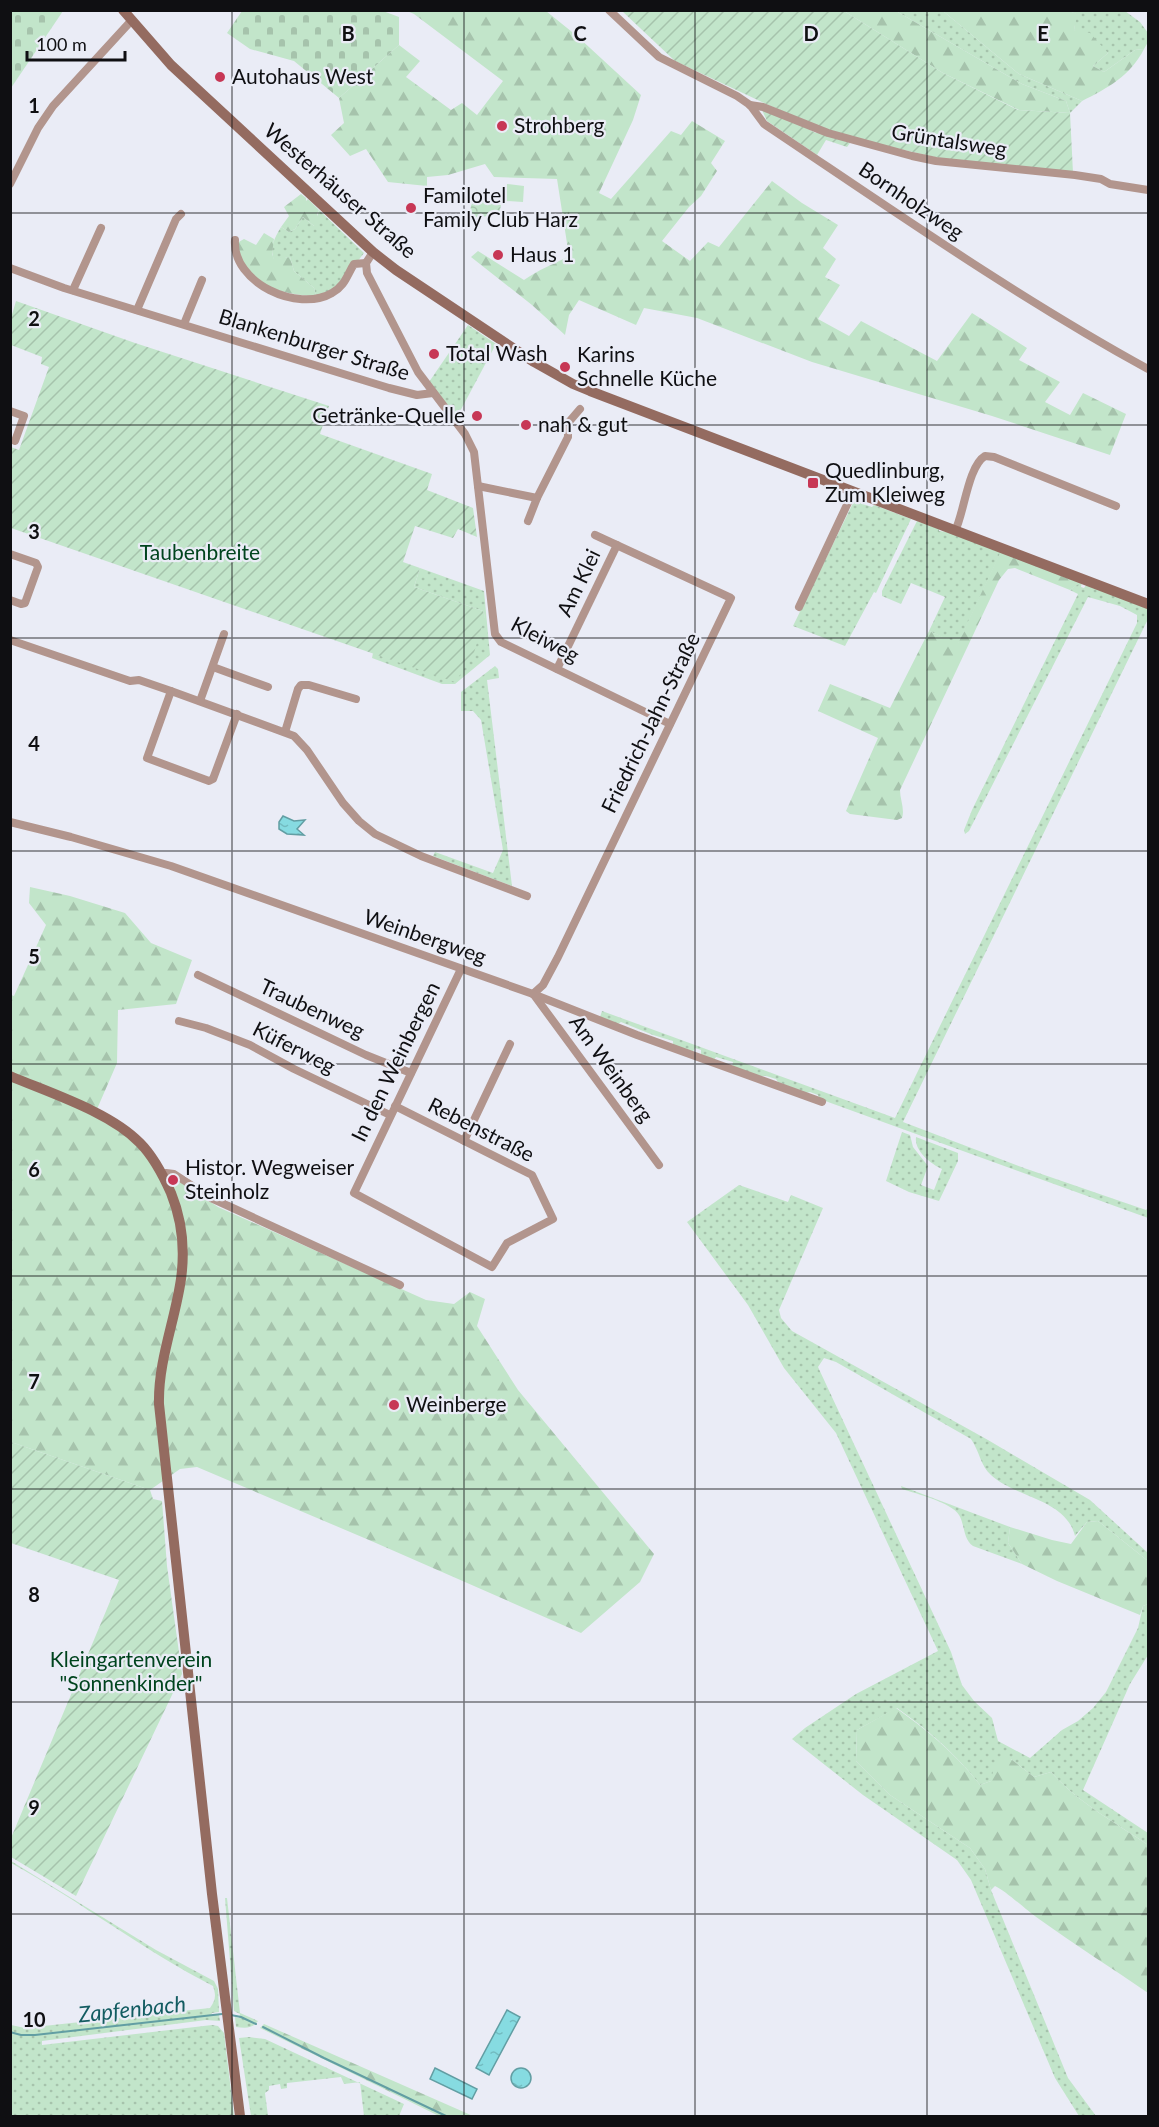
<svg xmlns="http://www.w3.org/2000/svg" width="1159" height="2127" viewBox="0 0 1159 2127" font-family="Lato,sans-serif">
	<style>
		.grass { fill: url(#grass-dots) }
		.forest { fill: url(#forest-firs) }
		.cemetery { fill: url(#cemetery-stones) }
		.park { fill: url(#park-crowns) }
		.garden { fill: url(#garden-furrows) }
		.pitch { fill: #c2e5ca }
		.water { fill: url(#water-ripples); stroke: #629ea3; stroke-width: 1.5 }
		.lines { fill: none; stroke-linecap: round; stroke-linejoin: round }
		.stream { stroke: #629ea3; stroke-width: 2 }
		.street { stroke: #b2958d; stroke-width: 8 }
		.secondary { stroke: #946b60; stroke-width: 10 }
		.grid { fill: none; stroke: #0f0f12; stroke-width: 1.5; stroke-opacity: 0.55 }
		.poi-dot { fill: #c73755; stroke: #eaecf6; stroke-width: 2 }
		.labels { text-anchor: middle; stroke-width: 4.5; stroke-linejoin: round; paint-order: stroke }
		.poi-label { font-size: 21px; fill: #0f0f12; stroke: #eaecf6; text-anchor: start }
		.street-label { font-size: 21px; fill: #0f0f12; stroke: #eaecf6 }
		.park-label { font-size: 21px; fill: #00441e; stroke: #eaecf6 }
		.water-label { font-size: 22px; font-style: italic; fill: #135c61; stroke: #eaecf6 }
		.grid-label { font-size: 20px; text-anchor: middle; font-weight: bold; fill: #0f0f12; stroke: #eaecf6; stroke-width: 4.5; stroke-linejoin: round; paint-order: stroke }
	</style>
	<defs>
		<pattern id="grass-dots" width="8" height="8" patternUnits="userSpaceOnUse" patternTransform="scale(1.5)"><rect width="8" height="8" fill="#c2e5ca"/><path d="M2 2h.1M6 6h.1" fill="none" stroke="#a6c3ac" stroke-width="1.8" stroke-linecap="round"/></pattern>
		<pattern id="forest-firs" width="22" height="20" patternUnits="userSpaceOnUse" patternTransform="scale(1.5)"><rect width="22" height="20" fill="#c2e5ca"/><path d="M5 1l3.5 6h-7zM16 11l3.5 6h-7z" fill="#a6c3ac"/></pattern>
		<pattern id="cemetery-stones" width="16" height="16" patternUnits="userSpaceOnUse" patternTransform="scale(1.5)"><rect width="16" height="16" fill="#c2e5ca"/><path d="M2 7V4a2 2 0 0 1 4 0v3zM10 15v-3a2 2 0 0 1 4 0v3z" fill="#a6c3ac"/></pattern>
		<pattern id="park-crowns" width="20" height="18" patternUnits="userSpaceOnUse" patternTransform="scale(1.5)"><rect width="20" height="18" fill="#c2e5ca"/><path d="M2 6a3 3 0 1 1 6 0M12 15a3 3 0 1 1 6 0" fill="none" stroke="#a6c3ac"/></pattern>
		<pattern id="garden-furrows" width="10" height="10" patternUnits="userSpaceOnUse" patternTransform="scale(1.5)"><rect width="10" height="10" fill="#c2e5ca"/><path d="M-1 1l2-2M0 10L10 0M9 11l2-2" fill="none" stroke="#a6c3ac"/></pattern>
		<pattern id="water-ripples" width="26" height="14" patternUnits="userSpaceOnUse" patternTransform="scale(1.5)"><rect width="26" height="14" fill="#86dbe1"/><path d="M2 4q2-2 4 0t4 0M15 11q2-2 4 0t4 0" fill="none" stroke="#72bbc0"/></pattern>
	</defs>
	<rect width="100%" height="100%" fill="#eaecf6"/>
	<g class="grass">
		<path d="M896,11H943L1019,74L1082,101L1070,113L1066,101L1022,84Z"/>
		<path d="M1069,11H1125L1140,22L1148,33V42L1144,49L1135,50L1104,72L1093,66L1108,53L1074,30L1076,14Z"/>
		<path d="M319,210L364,253L338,287L316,296L314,288L294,271L290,257L274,260C269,248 275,237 281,227L289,232L295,229L303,217L314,226Z"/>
		<path d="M468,325L496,344L457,417L429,382Z"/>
		<path d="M854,501L872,507L874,505L911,519L876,593L874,592L845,646L793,626Z"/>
		<path d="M917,521L939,529V531L947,532L1082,582L1081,587L1084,588L1087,584L1148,608V619L903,1122L1024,1168L1146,1210L1148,1208V1218L828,1102L819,1098L818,1095L810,1092L806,1093L778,1082L776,1079L766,1076H758L732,1067L733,1062L716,1057L714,1060L701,1055V1050L695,1048L692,1053L673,1045V1041L653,1035L621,1022L618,1024L600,1017L602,1011L895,1118L1137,623V615L1120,606L1088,597L969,831L965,834L964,830L972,810L1078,594L1070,590L1079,583L1000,554L958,644L929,631L945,597L911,583L901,604L882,596V591Z"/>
		<path d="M420,568L484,591L490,655L455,684H442L372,658L373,653L455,681L485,616L483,611L414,587Z"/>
		<path d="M495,666L498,669L499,678L487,680L512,886L433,856L435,852L493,873L503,850L481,720L473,711H461V692Z"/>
		<path d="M902,1132L910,1135L913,1147L928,1166L921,1185L934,1190L942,1169C931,1164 914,1151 916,1137L958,1153V1161L939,1201L909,1192L886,1181Z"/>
		<path d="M739,1185L788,1202L791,1195L823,1208L779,1310L781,1318L792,1331L988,1440L1090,1500L1148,1553V1561L1098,1521L1087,1522L1075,1536C1066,1499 1016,1498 991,1475C981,1467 979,1450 971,1439L836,1362L824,1358L818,1367L951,1652L962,1685L974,1701L992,1718L998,1741L1030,1758L1062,1730L1078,1721L1093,1708L1106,1692L1138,1628L1143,1606L1148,1604V1655L1130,1684L1083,1790L1148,1833V1845C1116,1823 1077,1802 1051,1772L1034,1777L1011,1759L991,1781L980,1785C957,1755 928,1730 897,1708L857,1730L856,1761L890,1795L970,1848L985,1869L991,1890L1068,2078L1096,2116H1079L1055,2078L971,1880L957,1860L863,1795L792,1739L805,1728L856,1694L938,1651L836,1433L784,1368L748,1305L687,1222Z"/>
		<path d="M901,1486L1010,1527L1008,1543L1022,1564L973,1546C963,1539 965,1525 959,1515C951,1502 917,1494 902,1489Z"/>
		<path d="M11,1861L156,1950L214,1981L218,1989L219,2012L212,2013L211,2015H219L220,2021L206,2020L42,2041V2045L212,2025L218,2026L224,2033L234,2116H11V2025L25,2028L210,2008C216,2000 216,1995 213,1986C143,1950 80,1901 11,1863Z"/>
		<path d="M225,1898H227L240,2013L258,2021C252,2029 245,2028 236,2027L235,2017L239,2018L240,2014L234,2011Z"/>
		<path d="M249,2037L265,2039L404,2104L399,2116H364L360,2082L344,2084L341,2077L287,2083V2088L281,2089L280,2084L269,2086V2090L265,2093L268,2116H251L239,2038Z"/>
	</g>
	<g class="forest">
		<path d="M407,11H546L577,36L641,95L633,120L599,193L611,199L671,131L681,135L692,121L725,141L711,163L717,171L701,196L689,207L662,241L690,261L708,242L719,247L772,181L802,203L838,225L823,248L836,259L825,277L840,285L818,319L849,336L861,321L937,361L972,313L1027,348L1019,360L1060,382L1045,402L1070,415L1083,393L1126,414L1110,455L992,416L812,362L697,318L644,308L636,325L579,300L569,315L565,335L532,305L471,257L478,251L524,280C538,270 554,264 569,256L557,179L494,177L485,164L448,175L427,177V186L388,182L366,149L350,156L331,135L344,123L339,98L399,45L420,61L406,77L451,110L462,103L477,115L503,81L414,14Z"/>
		<path d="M844,11H896L1022,84L1066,101L1070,113L1019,110L943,73Z"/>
		<path d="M943,11H1069L1077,14L1074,30L1090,33L1108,53L1093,66L1104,72L1135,50L1144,49C1130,76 1108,88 1082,101L1019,74Z"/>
		<path d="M301,194L306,198V201L308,199L319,210L317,214V225L314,226L303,217L295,229L289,232L281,227L289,216L284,207Z"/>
		<path d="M264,233L274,239L272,254L274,259L290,257L294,271L314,288L316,296C294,296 255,288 244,266C241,259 239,251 237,243L244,239L256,245Z"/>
		<path d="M1000,553L1080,583L1070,590L1015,568L1008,569L999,580L900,790C900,799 905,810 902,818L897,820L850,814L846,811L878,738L818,711L830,684L890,708L929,631L958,643Z"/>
		<path d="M30,887L70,896L125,913L151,943L192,960L176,1004L118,1010L117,1063L94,1116L115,1127L145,1153L163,1183L173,1177L218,1207L426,1300L454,1304L470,1292L485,1299L477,1326L518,1390L654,1554L640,1582L581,1633L369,1540L197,1467L180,1469L150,1490L11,1442V995L14,996L46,925L29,903Z"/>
		<path d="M1098,1521L1148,1561V1604L1143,1606L1140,1615L1057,1581L1022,1564L1008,1543L1010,1527L1052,1540L1071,1544L1087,1522Z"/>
		<path d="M896,1708C927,1730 957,1755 980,1785L991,1781L996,1757L1011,1759L1034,1777L1051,1772C1077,1802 1116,1823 1148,1845V1993C1112,1968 1075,1945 1039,1919C1027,1911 1006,1891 995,1886L991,1890L985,1869L970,1848L890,1795L856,1761L857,1730Z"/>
		<path d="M264,2024L473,2116H439L260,2028Z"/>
	</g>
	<g class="cemetery">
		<path d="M11,10L63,11L11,88L10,11Z"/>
		<path d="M348,11H383L399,17V45L339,98L294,61L250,49L227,33L242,11Z"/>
	</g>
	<path class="park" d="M472,200L501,205L499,215L469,218Z"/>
	<g class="garden">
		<path d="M622,11H844L943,73L1018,110L1070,113L1073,173L939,158L852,138L824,129L766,104L675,61Z"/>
		<path d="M762,110L810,128V130L816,133L818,131L850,143L847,147L826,140L817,155L767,121Z"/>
		<path d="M16,301L135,343L329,406L320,434L432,474L427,490L473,508L477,537L458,529L453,538L415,526L403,562L420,568L414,587L483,611L485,616L473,656L455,682L11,528V447L19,450L49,367L41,364L42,357L11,345V318Z"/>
		<path d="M11,1442L150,1490L153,1499L162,1501L167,1566L182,1674L76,1896L11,1857V1838L119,1580L11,1543Z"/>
	</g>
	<path class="pitch" d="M507,184L524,186L523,202L506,201Z"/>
	<g class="water">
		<path d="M283,816L294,821L305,820L297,829L304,835L287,834L279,829V822Z"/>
		<path d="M507,2010L520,2017L489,2075L476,2068Z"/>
		<path d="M435,2068L477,2089L472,2099L430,2079Z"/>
		<circle cx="521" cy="2078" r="10"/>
	</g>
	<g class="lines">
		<g class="stream">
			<path d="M231,2015L241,2017L256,2024"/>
			<path d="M263,2027L324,2058L446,2116"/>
			<path d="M10,2032L21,2035H35L222,2014"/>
		</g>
		<g class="street">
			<path d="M609,10L659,57L737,96L750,105L764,124C891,209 1015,296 1148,369"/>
			<path d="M750,105L763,107L828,133L912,156L936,161L1075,175L1101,179L1110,184L1148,190"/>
			<path d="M10,184L38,128L53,106L131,21"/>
			<path d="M235,240C232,283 298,313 332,293C345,286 347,275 354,264L366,263"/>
			<path d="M373,252L366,263L367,273L418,372L465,434L474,452L495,634L501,642L670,724"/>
			<path d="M10,268L64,288L389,388L417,395L433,393"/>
			<path d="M73,290L101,228"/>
			<path d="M137,310L176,219L181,214"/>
			<path d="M184,324L202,280"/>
			<path d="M10,411L24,416L15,441"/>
			<path d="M478,486L537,498L568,437V423L580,409"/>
			<path d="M528,521L537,498"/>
			<path d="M955,531C964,514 968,466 985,456L994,457L1116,506"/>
			<path d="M10,554L36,563L38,567L25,603L21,604L10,600"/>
			<path d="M799,607L853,492"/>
			<path d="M10,640L130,681L139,680L171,691L294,736L307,750L343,803L359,821L375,834L421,856L527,896"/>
			<path d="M213,667L268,687"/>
			<path d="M557,669L617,545"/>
			<path d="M171,691L147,758L209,781L213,779L237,714"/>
			<path d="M200,701L224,634"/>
			<path d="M285,732L298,689L301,685H309L356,699"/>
			<path d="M10,822L71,837L171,866L533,994L637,1035L822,1102"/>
			<path d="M198,975L366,1055L411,1073"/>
			<path d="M533,994L543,985L558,957L731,598L595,535"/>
			<path d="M534,995L659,1165"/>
			<path d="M179,1021L206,1028L250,1045L294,1069L390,1115"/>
			<path d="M395,1106L532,1175L553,1219L507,1243L492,1267L354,1193L461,969"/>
			<path d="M464,1141L510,1044"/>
			<path d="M166,1173L174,1174L211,1198L400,1285"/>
		</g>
		<g class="secondary">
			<path d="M123,10L171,65L373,252L396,270L534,362L573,384L590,391L1148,604"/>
			<path d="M10,1076C50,1093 110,1112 140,1143C154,1157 163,1175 171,1193C182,1220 185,1250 181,1279C175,1321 158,1361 159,1404L212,1894L240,2116"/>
		</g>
	</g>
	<path class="grid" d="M232,10V2116M464,10V2116M695,10V2116M927,10V2116M10,213H1148M10,425H1148M10,638H1148M10,851H1148M10,1064H1148M10,1276H1148M10,1489H1148M10,1702H1148M10,1914H1148"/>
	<g class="poi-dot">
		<circle cx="220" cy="77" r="6"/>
		<circle cx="502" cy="126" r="6"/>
		<circle cx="411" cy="208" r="6"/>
		<circle cx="498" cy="255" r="6"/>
		<circle cx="434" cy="354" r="6"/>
		<circle cx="565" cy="367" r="6"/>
		<circle cx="477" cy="416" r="6"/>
		<circle cx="526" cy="425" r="6"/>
		<rect x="807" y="477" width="12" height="12" rx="3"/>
		<circle cx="173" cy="1180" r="6"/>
		<circle cx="394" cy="1405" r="6"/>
	</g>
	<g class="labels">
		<g class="poi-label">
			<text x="232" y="84">Autohaus West</text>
			<text x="514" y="133">Strohberg</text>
			<text x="423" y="203">Familotel<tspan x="423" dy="24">Family Club Harz</tspan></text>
			<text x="510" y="262">Haus 1</text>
			<text x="446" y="361">Total Wash</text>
			<text x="577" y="362">Karins<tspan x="577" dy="24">Schnelle Küche</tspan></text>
			<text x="465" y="423" text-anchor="end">Getränke-Quelle</text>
			<text x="538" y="432">nah &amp; gut</text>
			<text x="825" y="478">Quedlinburg,<tspan x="825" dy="24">Zum Kleiweg</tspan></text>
			<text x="185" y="1175">Histor. Wegweiser<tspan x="185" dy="24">Steinholz</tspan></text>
			<text x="406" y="1412">Weinberge</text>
		</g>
		<g class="street-label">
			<text transform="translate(949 141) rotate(9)" y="7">Grüntalsweg</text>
			<text transform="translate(340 191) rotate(41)" y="7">Westerhäuser Straße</text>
			<text transform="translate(911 201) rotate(34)" y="7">Bornholzweg</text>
			<text transform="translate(314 345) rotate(17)" y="7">Blankenburger Straße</text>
			<text transform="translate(579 583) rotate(-64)" y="7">Am Klei</text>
			<text transform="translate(545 640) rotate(28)" y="7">Kleiweg</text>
			<text transform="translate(651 723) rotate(-64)" y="7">Friedrich-Jahn-Straße</text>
			<text transform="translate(425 937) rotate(19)" y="7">Weinbergweg</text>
			<text transform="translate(312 1009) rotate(25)" y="7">Traubenweg</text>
			<text transform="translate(294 1048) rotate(27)" y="7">Küferweg</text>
			<text transform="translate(396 1062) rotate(-64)" y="7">In den Weinbergen</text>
			<text transform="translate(611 1069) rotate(54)" y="7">Am Weinberg</text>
			<text transform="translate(481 1130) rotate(27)" y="7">Rebenstraße</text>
		</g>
		<g class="park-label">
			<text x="200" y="560">Taubenbreite</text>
			<text x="131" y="1667">Kleingartenverein<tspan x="131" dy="24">"Sonnenkinder"</tspan></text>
		</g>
		<g class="water-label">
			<text transform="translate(132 2009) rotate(-6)" y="8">Zapfenbach</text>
		</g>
	</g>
	<g class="grid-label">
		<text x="348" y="41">B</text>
		<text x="580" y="41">C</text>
		<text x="811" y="41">D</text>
		<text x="1043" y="41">E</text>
		<text x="34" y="113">1</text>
		<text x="34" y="326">2</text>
		<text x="34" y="539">3</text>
		<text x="34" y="751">4</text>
		<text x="34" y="964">5</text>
		<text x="34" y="1177">6</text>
		<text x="34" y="1389">7</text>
		<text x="34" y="1602">8</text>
		<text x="34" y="1815">9</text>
		<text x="34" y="2027">10</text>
	</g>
	<rect width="1159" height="2127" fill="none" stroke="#0f0f12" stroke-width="24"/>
	<path d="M27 51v9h98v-9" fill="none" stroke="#0f0f12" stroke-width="3"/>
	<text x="36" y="51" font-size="18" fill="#0f0f12" stroke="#eaecf6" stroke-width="4.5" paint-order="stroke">100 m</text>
</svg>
